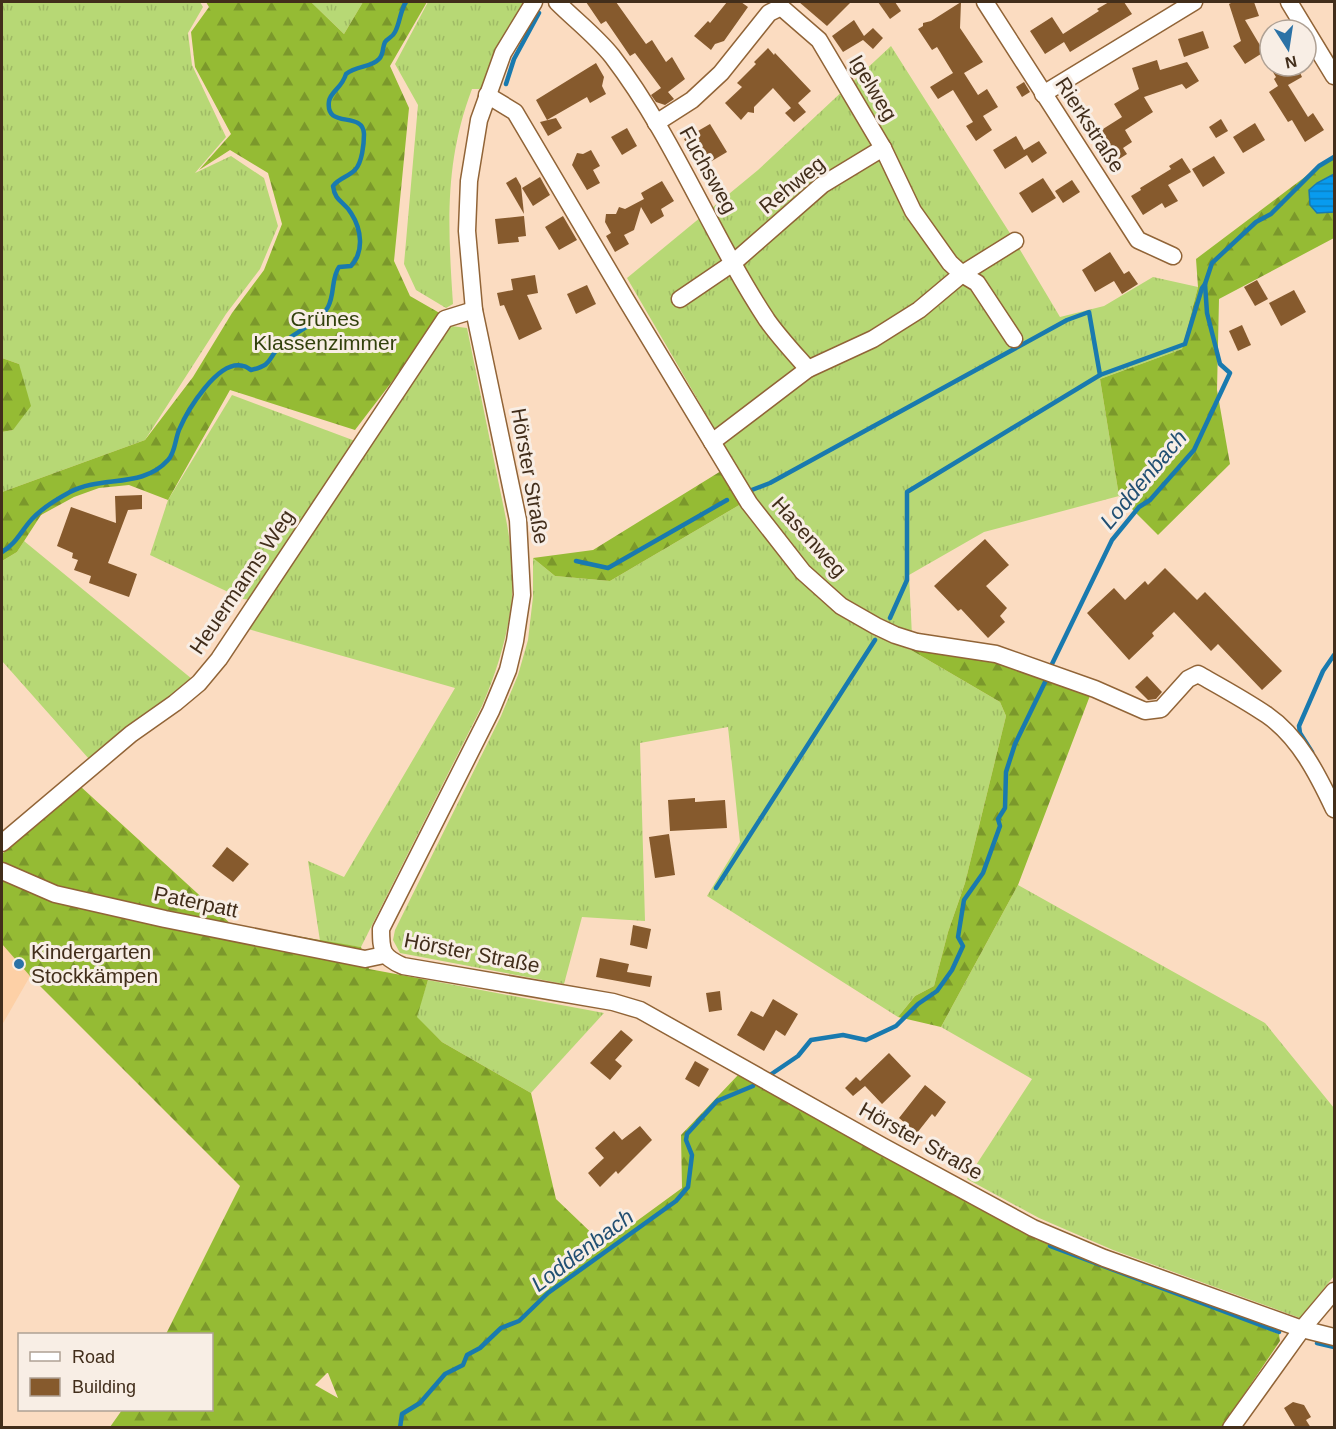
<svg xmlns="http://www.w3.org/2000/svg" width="1336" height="1429" viewBox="0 0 1336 1429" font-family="Arial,sans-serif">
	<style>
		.built { fill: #fdd0a6 }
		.grass { fill: url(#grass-tufts) }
		.forest { fill: url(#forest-firs); fill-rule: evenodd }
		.water { fill: url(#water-rules); stroke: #197aaf; stroke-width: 1.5 }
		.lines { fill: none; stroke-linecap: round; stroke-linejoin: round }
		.stream { stroke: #197aaf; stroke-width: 4.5 }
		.building { fill: #865a2d }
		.minor-casing { stroke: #916437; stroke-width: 19 }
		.minor { stroke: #fff; stroke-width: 16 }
		.poi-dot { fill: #2b72a6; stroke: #f8eee5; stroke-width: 2 }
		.labels { text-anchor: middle; stroke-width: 6; stroke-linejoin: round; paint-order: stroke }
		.street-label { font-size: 21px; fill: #422e1b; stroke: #f8eee5 }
		.park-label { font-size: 21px; fill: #32410c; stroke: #f8eee5 }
		.poi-label { font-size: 21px; fill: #422e1b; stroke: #f8eee5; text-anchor: start }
		.water-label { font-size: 22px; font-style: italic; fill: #214f72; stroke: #f8eee5 }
	</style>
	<defs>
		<pattern id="grass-tufts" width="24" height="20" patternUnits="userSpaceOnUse" patternTransform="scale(1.5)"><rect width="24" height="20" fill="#b7d875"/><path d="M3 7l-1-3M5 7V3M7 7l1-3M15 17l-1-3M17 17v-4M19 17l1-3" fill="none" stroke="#9fba65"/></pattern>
		<pattern id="forest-firs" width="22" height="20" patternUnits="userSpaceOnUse" patternTransform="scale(1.5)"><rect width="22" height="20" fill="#95bb34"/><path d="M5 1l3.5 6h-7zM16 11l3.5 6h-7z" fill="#7b982b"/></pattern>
		<pattern id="water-rules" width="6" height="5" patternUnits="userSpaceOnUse" patternTransform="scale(1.5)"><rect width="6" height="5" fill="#089bef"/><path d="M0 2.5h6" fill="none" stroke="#0a7fc1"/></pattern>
	</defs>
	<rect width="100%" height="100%" fill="#fbdcc1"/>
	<path class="built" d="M2,904L44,952L2,1025Z"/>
	<g class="grass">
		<path d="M2,2H200L203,7L188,33L192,65L226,137L195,173L231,156L264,178L278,226L260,269L226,314L145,440L2,492V432L13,430L19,364L2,358Z"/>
		<path d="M311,2H363L344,34Z"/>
		<path d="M428,2H525L494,52L481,89H472C444,163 448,228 453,304L446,308L416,290L404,264L418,105L395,64Z"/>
		<path d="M891,46L1013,238L1060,317L1104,306L1153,277L1198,287L1182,349L1100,379L1119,496L984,532L909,575L912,636L877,622L843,599L807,567L755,498L627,278L758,170Z"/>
		<path d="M451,326L467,328C477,377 487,426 497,475C505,515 516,557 512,597C508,636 497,671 482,706L361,947L320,941L308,861L344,877L455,688L248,629Z"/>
		<path d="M232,395L358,442L253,600L243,599L150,555L168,500Z"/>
		<path d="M741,504L831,605L875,636L911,650L1000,702L1006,716L965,883L948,932L934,986L915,996L898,1017L707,896L740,842L728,727L640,743L645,921L582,917L564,984L400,953L393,940L395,930L501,716L518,675L528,640L533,597V558L555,576L610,581Z"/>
		<path d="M24,541L192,679L170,700L89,759L2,661V561L17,552Z"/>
		<path d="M1018,885L1265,1023L1334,1108V1276L1300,1318L1113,1250L1039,1218L967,1179L1032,1079L941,1027Z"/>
		<path d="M428,980L604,1013L531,1093L442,1042L416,1017Z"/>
	</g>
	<g class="forest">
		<path d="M206,2H311L344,34L363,2H427L390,66L409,108L394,261L410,296L443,315L355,430L230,390L168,500L129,485L99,488L74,497L41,515L17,552L2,561V492L145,440L193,377L232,313L264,270L282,224L268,173L230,150L199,170L231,134L195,67L191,32L209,7Z"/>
		<path d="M1334,155V238L1219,299L1217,390L1230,464L1158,535L1119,496L1100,379L1182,349L1198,287L1196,259Z"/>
		<path d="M2,358L19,364L31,406L13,430L2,432Z"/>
		<path d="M721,471L741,504L610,581L555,576L533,558L593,550Z"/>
		<path d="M915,646L994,659L1091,693L1018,885L941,1027L898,1017L915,996L934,986L948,932L965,883L1006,716L1000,702L911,650Z"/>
		<path d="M80,786L232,925L361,947L369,969L428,980L417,1017L442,1042L531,1093L556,1199L604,1245L682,1188L681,1135L739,1074L1037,1238L1279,1334L1280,1341L1222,1427H110L122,1410H212V1334H166L240,1186L30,976L2,944V854ZM327,1373H328L338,1398L315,1385Z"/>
	</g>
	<path class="water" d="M1334,174V212L1317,213L1310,205L1309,190L1317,183Z"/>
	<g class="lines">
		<g class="stream">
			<path d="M506,84L514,59L539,13"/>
			<path d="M749,491L770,483L1067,320L1089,312L1100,375"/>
			<path d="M2,552C16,544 21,531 32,519C42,508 57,499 70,492C102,475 142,489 168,460C175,453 175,440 179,430C187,411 218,359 243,366C246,366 249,369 251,370C272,365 267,361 278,348C292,332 318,325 328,307C335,294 331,278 339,267L351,266C364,252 362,230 351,213C344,201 335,202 333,186C339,178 348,177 355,170C362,163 364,144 364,134C363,110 325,130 329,101C331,91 342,88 346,74C357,65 371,68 379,59C384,54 382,48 385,42C388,38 393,37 395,32C400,23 400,11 406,2"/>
			<path d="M576,561L608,568L727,500"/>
			<path d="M890,618L907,580V492L1100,375L1185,344L1202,288L1205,284"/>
			<path d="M1052,664L1112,540L1139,507L1150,500L1194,450L1230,373L1220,364L1207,313L1205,284L1212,263L1256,222L1271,214L1319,166L1334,157"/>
			<path d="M1312,752L1300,733L1299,726L1323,671L1334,655"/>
			<path d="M716,888L875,640"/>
			<path d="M770,1075L798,1056L811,1040L843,1035L866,1040L896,1026L918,1004L937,991L952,970L963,946L958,937L964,900L983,873L1000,826L998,819L1005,808L1006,772L1015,744L1048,676"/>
			<path d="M1050,1246L1279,1332"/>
			<path d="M1317,1343L1334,1347"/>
			<path d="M400,1428L402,1414L420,1403L445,1374L463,1365L467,1355L480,1348L501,1328L519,1321L548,1293L676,1201L688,1187L692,1155L686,1140L687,1134L717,1101L753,1086"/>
		</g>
	</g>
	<g class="building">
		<path d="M586,2H616L646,44L652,40L666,62L672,57L685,79L668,92L674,99L665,105L656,102L651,95L661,88L635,53L630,56L606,21L601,24Z"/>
		<path d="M727,2H741L748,7L724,41L715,44L711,50L694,36L708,21L710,23Z"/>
		<path d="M799,2H851L827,26Z"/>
		<path d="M878,2H895L901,11L890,19Z"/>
		<path d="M961,2L960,28L983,62L964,73L978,95L987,89L998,107L983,116L992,130L976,141L966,126L973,122L953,90L938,99L930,87L953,73L937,47L932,50L918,29L923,26V23L931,21Z"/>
		<path d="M1109,2H1124L1132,14L1070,52L1064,42L1045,54L1030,31L1052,17L1063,34L1099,11L1097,9Z"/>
		<path d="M1233,2H1254L1259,16L1245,20L1264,52L1245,64L1233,46L1241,41L1229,4Z"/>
		<path d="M854,20L864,36L873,28L883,38L873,49L863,40L843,52L832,36Z"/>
		<path d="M1203,31L1209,48L1184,57L1178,39Z"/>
		<path d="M768,48L774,55L775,53L811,91L798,103L806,112L794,122L785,113L791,108L773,88L754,107V113L748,112L741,120L725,103L742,87L737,83L756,64L754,62Z"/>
		<path d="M1157,60L1160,70L1187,62L1199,81L1186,89L1182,84L1144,97L1153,112L1125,130L1132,142L1123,148L1127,154L1113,163L1095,134L1122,117L1114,104L1139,89L1132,68Z"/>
		<path d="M596,63L604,77L602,86L606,94L590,103L587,97L547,120L536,100Z"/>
		<path d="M1269,66H1297L1302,77L1288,85L1308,117L1313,113L1324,130L1305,142L1292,120L1288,122L1269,92L1278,86L1274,79L1276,77Z"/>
		<path d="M1024,82L1030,92L1022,97L1016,87Z"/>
		<path d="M556,118L562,128L548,136L540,122Z"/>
		<path d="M1221,119L1228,131L1216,138L1209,127Z"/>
		<path d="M1255,123L1265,140L1243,153L1233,137Z"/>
		<path d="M710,124L727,152L700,168L684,139Z"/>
		<path d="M627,128L637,146L622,155L611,137Z"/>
		<path d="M1016,136L1024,150L1039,141L1047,153L1032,163L1027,155L1005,169L993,150Z"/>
		<path d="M591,150L600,166L593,170L600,183L587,190L572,165L577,153L583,154Z"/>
		<path d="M1214,156L1225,173L1203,187L1192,169Z"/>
		<path d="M1182,158L1191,172L1168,185L1178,201L1165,208L1162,203L1143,215L1131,196L1141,190L1140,188L1171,169L1169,166Z"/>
		<path d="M516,177L521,186L524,214L506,183Z"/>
		<path d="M540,177L550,195L533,206L522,188Z"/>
		<path d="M1043,178L1056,198L1032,213L1019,193Z"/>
		<path d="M1072,180L1080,192L1063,203L1055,191Z"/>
		<path d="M662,181L674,201L661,209L664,216L651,224L641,207L634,230L624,235L629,244L615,252L606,236L611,233L605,222L606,214H616L619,207L625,209L644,199L641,193Z"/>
		<path d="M524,216L526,236L518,237L519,242L498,244L495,219Z"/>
		<path d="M563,216L577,240L559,250L545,227Z"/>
		<path d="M1110,252L1124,274L1129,271L1138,284L1122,294L1114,281L1095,292L1082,270Z"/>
		<path d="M535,275L538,293L527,295L542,329L519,340L504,305L500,306L497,293L513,290L511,279Z"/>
		<path d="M1257,280L1268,299L1255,306L1244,287Z"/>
		<path d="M587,285L596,304L576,314L567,294Z"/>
		<path d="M1294,290L1306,312L1281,326L1269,303Z"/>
		<path d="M1242,325L1251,345L1238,351L1229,331Z"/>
		<path d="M142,495V509L128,510L108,563L137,574L129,597L89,583L91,576L74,570L78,560L72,558L73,553L57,546L71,507L116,523L115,496Z"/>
		<path d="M985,539L1009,565L986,586L1007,608L1000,616L1005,622L988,638L961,609L958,611L934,586Z"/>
		<path d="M1165,568L1197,600L1205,592L1282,671L1262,690L1218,644L1211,651L1174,612L1152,633L1154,636L1129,660L1087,613L1114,588L1125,600L1145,581L1148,585Z"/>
		<path d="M1147,676L1162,692L1156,699L1148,700L1135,687Z"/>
		<path d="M695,798V802L725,800L727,828L670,831L668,800Z"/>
		<path d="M669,834L675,875L655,878L649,837Z"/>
		<path d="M227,847L249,864L233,882L212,866Z"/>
		<path d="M633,925L651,929L647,949L630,945Z"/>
		<path d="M600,958L629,964L627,972L652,976L650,987L596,977Z"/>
		<path d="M720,991L722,1010L709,1012L706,993Z"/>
		<path d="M773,999L798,1014L785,1036L776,1030L764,1051L737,1035L751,1011L763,1017Z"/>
		<path d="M621,1030L633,1040L615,1060L622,1066L610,1080L590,1063Z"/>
		<path d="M889,1053L911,1076L882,1104L865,1086L853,1096L845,1088L856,1077L860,1081Z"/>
		<path d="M695,1061L709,1069L699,1087L685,1079Z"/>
		<path d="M925,1085L946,1102L935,1117L932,1114L917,1133L899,1118Z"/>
		<path d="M640,1126L652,1140L618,1174L616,1171L600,1187L588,1173L604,1158L595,1148L614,1131L622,1140Z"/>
		<path d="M1293,1402L1304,1405L1311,1417L1306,1420L1311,1428H1296L1284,1408Z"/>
	</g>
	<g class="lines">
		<defs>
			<g id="minor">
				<path d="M534,2L503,53L479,120L469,181L467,231L474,310L518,520L522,595L515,641L508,670L491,711L381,929C381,951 382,957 403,966L613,1002L640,1010L882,1146L1033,1228L1104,1258L1302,1329L1334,1337"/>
				<path d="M557,2C575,20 596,36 612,56C674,137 711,235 767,320C779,337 794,353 808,369"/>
				<path d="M985,2L1138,240L1173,256"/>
				<path d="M1289,2L1334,76"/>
				<path d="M1043,94L1194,2"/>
				<path d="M487,95L515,112L625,298L749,503L803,572L841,606L876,626L895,635L917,642L996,654L1095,689L1145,711L1161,709L1188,679L1198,674C1221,687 1245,700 1267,715C1299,737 1318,775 1334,809"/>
				<path d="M656,123L692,100L721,73L769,13L781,7L819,40L883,148L913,211L950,263L962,274L977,283L1014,339"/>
				<path d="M680,299L733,263L822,185L883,148"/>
				<path d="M712,442L808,369L873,339L919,310L962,274L1015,241"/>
				<path d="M2,843L131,734L175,703L199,683L219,659L445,319L474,310"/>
				<path d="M2,871L55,894L165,919L365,959L384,955"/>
				<path d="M1231,1428L1302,1329L1334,1291"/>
			</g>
		</defs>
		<use href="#minor" class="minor-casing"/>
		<use href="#minor" class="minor"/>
	</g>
	<circle class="poi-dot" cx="19" cy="964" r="6"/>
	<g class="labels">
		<g class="street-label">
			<text transform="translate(873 88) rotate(59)" y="7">Igelweg</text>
			<text transform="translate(1090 125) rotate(57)" y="7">Rierkstraße</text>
			<text transform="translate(708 170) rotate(61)" y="7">Fuchsweg</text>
			<text transform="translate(792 185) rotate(-39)" y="7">Rehweg</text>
			<text transform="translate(530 476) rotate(80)" y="7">Hörster Straße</text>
			<text transform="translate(809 537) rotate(48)" y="7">Hasenweg</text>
			<text transform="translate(242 582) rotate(-56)" y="7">Heuermanns Weg</text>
			<text transform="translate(196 902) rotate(12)" y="7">Paterpatt</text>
			<text transform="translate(472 953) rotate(11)" y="7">Hörster Straße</text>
			<text transform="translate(921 1141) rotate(29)" y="7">Hörster Straße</text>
		</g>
		<g class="park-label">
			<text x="325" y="326">Grünes<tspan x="325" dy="24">Klassenzimmer</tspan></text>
		</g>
		<g class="poi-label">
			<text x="31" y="959">Kindergarten<tspan x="31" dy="24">Stockkämpen</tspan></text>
		</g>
		<g class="water-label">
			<text transform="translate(1143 479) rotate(-50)" y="8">Loddenbach</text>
			<text transform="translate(582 1250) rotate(-37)" y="8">Loddenbach</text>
		</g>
	</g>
	<rect width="1336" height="1429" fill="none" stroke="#422e1b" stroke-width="6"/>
	<rect x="18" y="1333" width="195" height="78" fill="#f8eee5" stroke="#afa194" stroke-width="1.5"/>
	<rect x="30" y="1352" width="30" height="9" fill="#ffffff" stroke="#afa194" stroke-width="1.5"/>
	<text x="72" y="1363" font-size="18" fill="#422e1b">Road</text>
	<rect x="30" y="1378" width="30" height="18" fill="#865a2d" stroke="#afa194" stroke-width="1.5"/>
	<text x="72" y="1393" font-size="18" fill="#422e1b">Building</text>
	<g transform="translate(1288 48) rotate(168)"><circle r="28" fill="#f8eee5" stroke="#afa194" stroke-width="1.5"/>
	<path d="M0-4.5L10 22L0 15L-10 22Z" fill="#2b72a6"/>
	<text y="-9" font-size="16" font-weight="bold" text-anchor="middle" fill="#422e1b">N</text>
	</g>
</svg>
